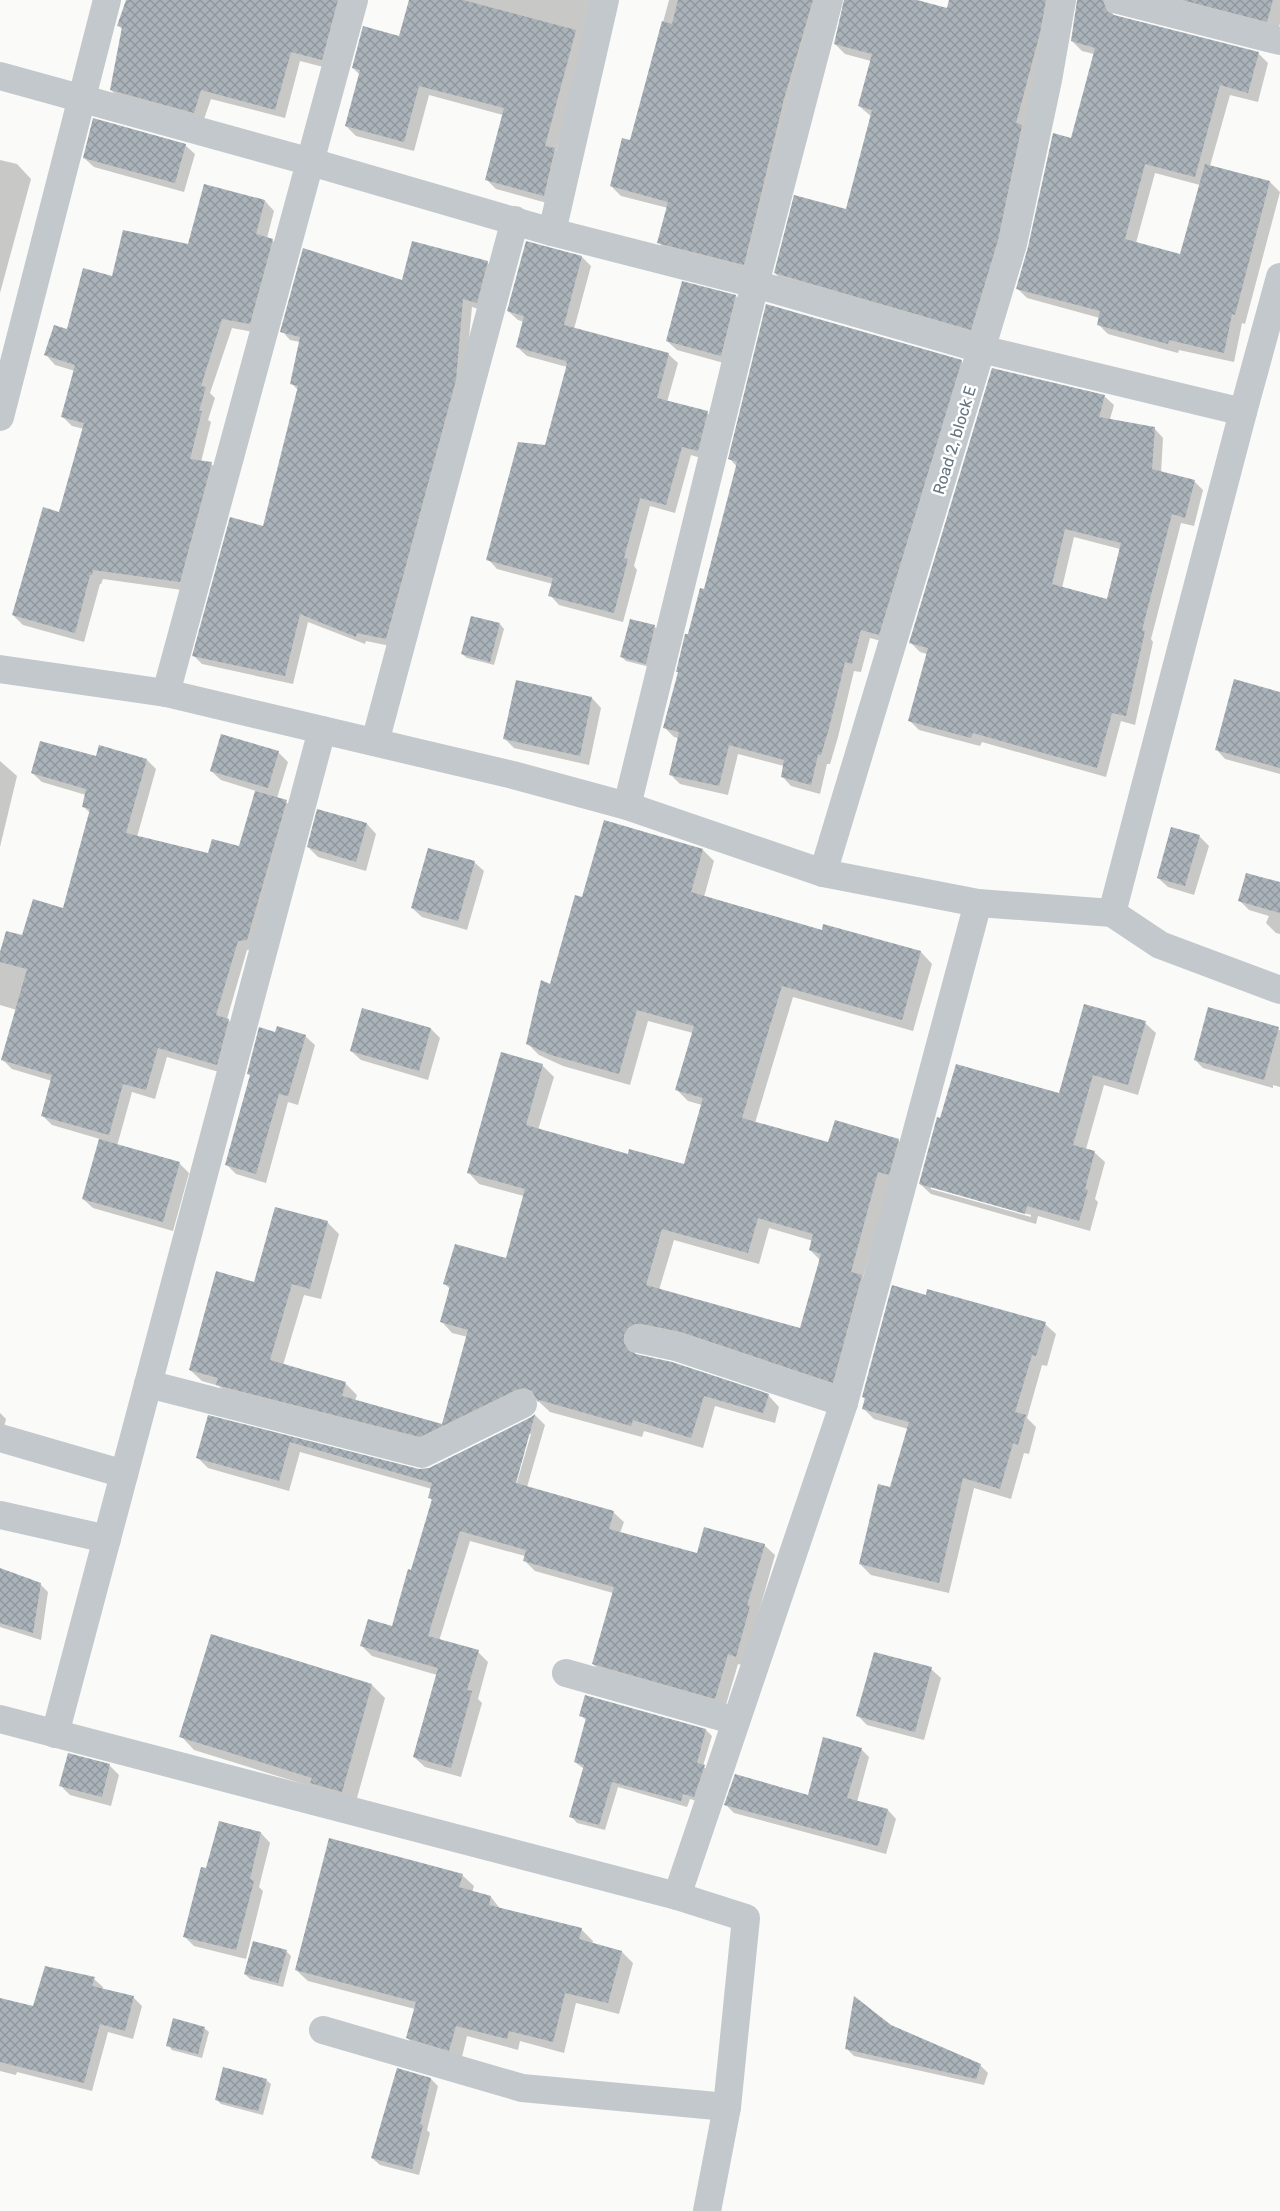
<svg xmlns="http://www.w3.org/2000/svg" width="1280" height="2211" viewBox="0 0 1280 2211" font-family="Rubik,sans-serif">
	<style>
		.shadow { fill: #0003; fill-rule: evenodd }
		.building { fill: url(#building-cross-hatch); fill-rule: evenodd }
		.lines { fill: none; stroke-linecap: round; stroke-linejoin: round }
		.minor { stroke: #c3c8cc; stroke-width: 28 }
		.labels { text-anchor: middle; stroke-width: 5; stroke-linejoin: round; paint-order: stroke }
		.street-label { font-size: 16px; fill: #657683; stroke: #fff }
	</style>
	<defs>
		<pattern id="building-cross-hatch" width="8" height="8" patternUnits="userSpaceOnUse" patternTransform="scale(1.25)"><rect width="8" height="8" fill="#aab3b9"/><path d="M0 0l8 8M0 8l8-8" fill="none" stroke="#8e969c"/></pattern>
	</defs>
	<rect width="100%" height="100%" fill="#fafaf8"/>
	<g class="shadow">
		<path d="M127,0H352L331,69L300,61L285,118L211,99L203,122L120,99L111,90L123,30L118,25Z"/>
		<path d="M410,0H603L593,16L556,151L564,160L554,205L496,189L486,179L503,115L429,95L414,151L356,136L346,126L360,75L353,68L400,38Z"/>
		<path d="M669,0H827L754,274L668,252L658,242L668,208L621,196L611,186L631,141Z"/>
		<path d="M845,0H912L948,10L951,0H1060L981,339L785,283L775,273L846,210L872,117L859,106L871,61L845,54L835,44Z"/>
		<path d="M1078,0H1116L1112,7L1113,16L1258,53L1268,63L1258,102L1230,95L1210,166L1270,182L1280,192L1245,324L1242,323L1234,362L1179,350L1178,353L1108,334L1098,324L1100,318L1027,298L1017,288L1072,139L1094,54L1082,51L1072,41ZM1155,173L1200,185L1181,255L1136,243Z"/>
		<path d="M1155,0H1280V24L1277,31Z"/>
		<path d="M185,145L195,154L184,192L94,167L84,158Z"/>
		<path d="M0,160L17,164L31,179L0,293Z"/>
		<path d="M205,186L265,201L274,211L267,238L272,240L282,250L259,333L232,328L210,393L215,398L208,420L211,422L201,462L211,464L221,473L189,591L103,579L101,584H100L84,642L23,625L13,615L60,513L84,429L72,426L62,416L75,371L55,365L46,355L113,277L189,246Z"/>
		<path d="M527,242L582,257L591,266L574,329L668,354L678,363L667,402L707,413L716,422L707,460L691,455L675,513L650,506L634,566L637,570L623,622L559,605L550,595L553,584L497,569L488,559L546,446L567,367L527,356L517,347L524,322L518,320L508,311Z"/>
		<path d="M487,262L496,271L485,311L472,307L464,389L395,647L366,641L365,644L308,622L293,684L202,664L194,656L264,527L298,390L292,384L300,342L290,340L282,331L402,282Z"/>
		<path d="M736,296L745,306L731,365L677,350L667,341Z"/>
		<path d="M961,361L970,370L888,643L870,638L861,672L854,671L838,737L830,764H827L820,794L791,786L782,776L784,766L738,754L728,795L680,784L670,774L678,738L674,737L665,728L689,636L705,591L737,467L730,459Z"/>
		<path d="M1104,396L1114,405L1110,419L1154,428L1163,438L1161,473L1194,481L1203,490L1194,526L1181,523L1151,639L1153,642L1135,725L1121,721L1106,777L982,742L980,746L919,730L909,720L927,654L920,652L910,642ZM1074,537L1120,549L1107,600L1062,588Z"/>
		<path d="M500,624L504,629L494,665L467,658L462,654Z"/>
		<path d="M655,627L659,631L650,667L626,661L621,656Z"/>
		<path d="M1280,693V774L1225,759L1216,749Z"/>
		<path d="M592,698L601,708L589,765L514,748L504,738Z"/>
		<path d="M278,752L288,762L277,798L286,802L296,811L256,949L247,950L227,1019L238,1029L226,1074L167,1057L155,1099L132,1092L117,1146L179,1163L189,1173L173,1231L93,1208L83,1199L100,1139L52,1125L43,1116L52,1081L12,1069L3,1060L17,1010L0,1005V957L23,937L64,910L90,813L83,806L86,795L42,782L32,773L96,758L147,760L156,769L137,837L209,854L240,848L256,791L221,780L211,771Z"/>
		<path d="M0,761L17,776L0,847Z"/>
		<path d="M367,824L376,834L366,871L318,857L308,847Z"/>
		<path d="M1199,836L1209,846L1194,895L1168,887L1158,878Z"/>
		<path d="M703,850L714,861L704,897L822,931L921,952L932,964L913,1031L793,997L755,1123L829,1144L898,1140L909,1151L890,1183L863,1278L873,1288L844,1393L635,1347V1355L768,1395L779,1407L775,1423L715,1406L703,1448L644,1431L642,1437L550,1412L536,1399L528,1401L432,1448L229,1396L219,1386L202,1381L190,1370L255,1283L276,1208L328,1223L339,1234L321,1299L304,1295L283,1365L345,1383L357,1395L355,1401L443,1426L468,1337L452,1333L441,1321L450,1289L445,1284L507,1260L524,1196L479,1184L468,1172L542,1065L554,1077L538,1130L629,1155L684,1166L702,1105L688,1101L677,1090L693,1033L648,1021L630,1085L563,1066L539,1055L528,1044L583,898ZM769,1228L813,1241L810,1250L821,1261L801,1330L659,1290L674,1240L759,1264Z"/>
		<path d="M474,862L484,871L467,930L422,917L412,908Z"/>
		<path d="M1280,884V934L1276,933L1266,923L1269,916L1249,910L1240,901Z"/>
		<path d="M1209,1009L1280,1030V1087L1273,1085V1088L1203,1068L1195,1060Z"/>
		<path d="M1145,1023L1156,1033L1138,1095L1104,1085L1086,1149L1094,1152L1105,1162L1095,1199L1098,1202L1090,1231L1038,1216L1036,1224L931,1194L920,1184L941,1119L1059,1095ZM931,1186L1031,1215V1217L931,1189Z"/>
		<path d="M431,1029L440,1038L428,1080L361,1060L351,1051Z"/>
		<path d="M276,1033L305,1036L315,1045L298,1105L288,1102L266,1183L236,1174L227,1165Z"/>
		<path d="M927,1297L1045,1324L1056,1334L1047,1366L1042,1365L1027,1418L1036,1427L1029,1454L1024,1453L1011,1499L974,1488L949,1593L871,1575L860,1564L891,1488L908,1429L874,1419L863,1408L866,1400L863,1397Z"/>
		<path d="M0,1413L6,1419L3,1431L0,1432Z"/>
		<path d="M535,1415L545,1425L527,1487L613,1512L624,1522L620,1533L698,1555L764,1545L775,1555L758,1615L746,1666L738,1664L725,1708L604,1674L593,1664L613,1593L535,1571L524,1560L525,1556L470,1541L439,1641L478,1652L488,1662L478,1699L482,1703L461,1777L425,1767L414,1757L437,1675L372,1656L362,1646L393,1627L433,1501L429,1497L432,1489L300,1452L289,1491L208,1468L197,1457L209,1417L419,1470L429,1469ZM528,1434H531L515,1489L513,1488Z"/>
		<path d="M0,1576L40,1584L48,1592L41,1640L0,1627Z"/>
		<path d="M212,1635L372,1685L385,1698L355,1805L316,1788L194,1750L181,1736Z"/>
		<path d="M931,1669L941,1678L924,1740L867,1725L858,1716Z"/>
		<path d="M581,1715L706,1730L712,1736L703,1766L710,1773L700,1802L690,1799L687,1807L618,1787L605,1830L577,1823L571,1816L584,1769L575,1762L587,1721Z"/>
		<path d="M861,1749L869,1757L857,1802L888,1810L896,1819L886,1854L734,1813L726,1805L808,1796Z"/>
		<path d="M109,1765L119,1775L111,1806L70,1795L61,1786Z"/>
		<path d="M219,1823L261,1833L270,1843L259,1887L263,1891L246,1959L194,1946L184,1936L207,1870Z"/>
		<path d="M462,1875L474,1886L472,1892L491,1897L501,1910L581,1929L593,1941L592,1944L622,1952L633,1963L619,2014L576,2003L564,2053L520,2041L518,2050L467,2036L461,2061L419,2049L407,2038L415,2009L308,1981L296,1970Z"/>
		<path d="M286,1951L291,1956L283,1987L250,1979L245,1974Z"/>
		<path d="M94,1979L103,1987L102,1990L133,1997L142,2006L133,2039L108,2032L92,2091L17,2072L16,2075L0,2071V1999L34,2008Z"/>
		<path d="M890,2026L980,2065L988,2073L984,2085L854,2056L846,2048Z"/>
		<path d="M204,2028L209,2032L202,2058L172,2050L168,2045Z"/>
		<path d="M398,2069L431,2079L438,2086L427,2130L430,2133L419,2175L380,2165L372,2158Z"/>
		<path d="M266,2080L271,2084L263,2115L221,2104L216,2099Z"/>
	</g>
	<g class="building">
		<path d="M126,0H338L322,60L291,52L275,110L201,90L194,113L110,90L122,27L117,26Z"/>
		<path d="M409,0H463L576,30L545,146L555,148L544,196L485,180L504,108L419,86L404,142L345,126L360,70L352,68L363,26L399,36Z"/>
		<path d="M678,0H813L784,99L744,265L657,243L668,202L610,186L622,138L630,140L662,21L672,24Z"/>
		<path d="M844,0H917L947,8L949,0H1046L1040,33L1016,123L1022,125L998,240L971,330L774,273L794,195L846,209L872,110L858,106L872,54L834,44Z"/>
		<path d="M1077,0H1103L1107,11L1114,15L1259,52L1248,93L1220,85L1195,177L1145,164L1125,239L1180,254L1205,164L1270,181L1235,315L1232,314L1224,353L1169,340L1168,344L1097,325L1100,311L1016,289L1028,247L1053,133L1071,138L1095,48L1071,41Z"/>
		<path d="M1182,0H1273L1267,22Z"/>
		<path d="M93,118L186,144L175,183L83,158Z"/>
		<path d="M204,184L265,200L256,234L273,239L250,324L222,319L201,386L206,387L199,411H202L190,459L212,462L180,582L93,570L92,575H90L75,633L12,615L43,507L59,512L84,423L61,417L75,365L44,355L54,325L67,329L83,268L112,276L123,230L188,244Z"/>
		<path d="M412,241L488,261L477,303L463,299L456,380L386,639L357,633L356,637L300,614L285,676L192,656L230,517L263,526L298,386L290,384L300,337L280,332L303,248L402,280Z"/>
		<path d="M526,241L582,256L564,325L669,353L657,398L708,411L698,451L682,447L666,505L640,498L624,558L628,559L614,613L548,596L553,578L486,560L518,442L545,445L567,364L566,361L516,347L524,316L507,311Z"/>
		<path d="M682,281L736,295L721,356L666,341Z"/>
		<path d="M766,304L962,360L879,635L861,630L852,664L845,662L829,728L821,755H818L811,785L781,777L784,760L729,745L719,786L669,775L679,732L663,728L678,672H676L685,634H688L700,588L704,589L737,462L728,459Z"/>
		<path d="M992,368L1105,395L1099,417L1155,427L1152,469L1195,480L1185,518L1172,514L1142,630L1145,631L1126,716L1112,713L1097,768L973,733L971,738L908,721L928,648L909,643ZM1065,529L1121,543L1107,599L1052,584Z"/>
		<path d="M471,616L500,623L490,662L461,654Z"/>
		<path d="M630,619L655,625L646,664L620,657Z"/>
		<path d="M1234,679L1280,692V768L1215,750Z"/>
		<path d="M516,680L592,697L580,756L503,739Z"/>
		<path d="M221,734L279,751L268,788L210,771Z"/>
		<path d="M40,741L96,756L99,745L147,759L126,833L208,853L212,839L239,846L255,791L287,800L247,940L238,941L216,1015L229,1019L217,1065L158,1048L146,1090L123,1084L109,1135L41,1116L52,1075L1,1060L27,969L0,962V952L6,931L22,935L33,899L63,908L90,809L82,807L86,789L31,773Z"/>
		<path d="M317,809L367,823L356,862L307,847Z"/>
		<path d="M604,820L703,849L691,892L822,930L823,924L921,951L902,1020L782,986L742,1118L828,1142L835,1120L899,1139L889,1175L878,1172L851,1272L862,1275L833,1383L681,1332L642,1324H635L628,1328L624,1335V1343L629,1351L636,1354L672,1362L769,1394L763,1413L704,1396L691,1438L633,1420L631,1426L539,1400L538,1402L532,1391L524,1388L516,1390L420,1437L216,1385L218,1378L189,1370L216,1271L254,1282L275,1207L328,1221L310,1289L292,1284L270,1360L346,1382L342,1396L442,1424L468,1330L440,1322L450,1286L443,1284L455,1244L506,1258L525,1189L467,1173L501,1052L543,1064L526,1125L628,1154L629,1149L684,1164L703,1098L675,1090L694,1026L637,1010L619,1074L551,1055L526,1044L541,980L550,984L575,895L582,897ZM758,1218L813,1234L809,1250L821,1254L800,1328L646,1285L662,1229L748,1253Z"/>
		<path d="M1171,827L1200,835L1185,886L1157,878Z"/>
		<path d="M428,848L475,861L458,921L411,908Z"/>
		<path d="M1246,873L1280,882V913L1238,901Z"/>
		<path d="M1084,1004L1146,1021L1128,1085L1093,1075L1073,1145L1095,1151L1085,1189L1088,1190L1079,1221L1027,1206L1025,1214L919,1184L937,1117L940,1118L956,1064L1059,1093Z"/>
		<path d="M1208,1007L1279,1027L1264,1080L1194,1060Z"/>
		<path d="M362,1008L431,1028L419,1071L350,1051Z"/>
		<path d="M277,1026L306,1035L288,1096L279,1094L256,1174L225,1165L250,1075L247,1074L259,1027L275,1032Z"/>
		<path d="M99,1139L180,1162L163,1222L82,1199Z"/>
		<path d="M892,1285L926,1295L927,1289L1046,1322L1036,1356L1032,1355L1015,1412L1026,1415L1018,1445L1013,1443L1000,1489L963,1478L939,1583L859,1564L878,1484L890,1487L909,1422L862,1409L865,1398L862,1397Z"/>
		<path d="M535,1414L516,1483L614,1511L609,1529L697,1553L704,1527L765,1544L747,1605L750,1606L736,1657L728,1654L715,1699L592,1664L614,1587L523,1561L526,1550L460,1531L428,1636L479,1650L467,1690L472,1691L451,1768L413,1757L438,1668L360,1646L368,1619L392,1626L408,1569L411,1570L432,1499L428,1498L432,1483L290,1442L279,1481L196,1458L208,1415L419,1469L429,1468L530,1418Z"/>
		<path d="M0,1568L41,1583L33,1633L0,1623Z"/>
		<path d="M211,1634L372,1684L342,1792L310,1783L312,1778L179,1737Z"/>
		<path d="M874,1652L932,1667L915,1732L856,1716Z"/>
		<path d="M585,1695L706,1729L697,1763L705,1765L694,1797L683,1794L681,1801L612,1782L599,1825L569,1817L584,1765L574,1762L586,1718L579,1716Z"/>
		<path d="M823,1737L862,1748L847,1798L888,1809L878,1846L724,1805L735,1774L808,1795Z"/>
		<path d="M68,1753L110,1764L102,1797L59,1786Z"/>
		<path d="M219,1821L261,1832L250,1879L254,1881L236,1950L183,1937L201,1867L206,1868Z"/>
		<path d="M329,1838L463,1874L459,1887L491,1896L489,1905L582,1928L579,1939L622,1951L608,2003L565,1993L553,2042L509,2031L507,2039L456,2026L449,2051L406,2038L416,2002L295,1970Z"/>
		<path d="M253,1941L287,1950L278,1983L244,1974Z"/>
		<path d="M45,1966L95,1977L92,1986L134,1996L125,2031L100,2024L84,2083L0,2062V1998L33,2006Z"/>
		<path d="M854,1996L891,2025L981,2064L976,2079L845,2049Z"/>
		<path d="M173,2018L205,2027L198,2054L166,2046Z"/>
		<path d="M223,2067L267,2079L258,2111L215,2100Z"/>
		<path d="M397,2068L431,2078L420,2124L423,2125L412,2169L371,2158Z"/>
	</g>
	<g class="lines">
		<g class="minor">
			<path d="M1118,0L1280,41"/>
			<path d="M0,76L311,162L552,232L755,284L981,349L1243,412"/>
			<path d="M552,232L605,0"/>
			<path d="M0,417L107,0"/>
			<path d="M0,669L166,693L513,775L627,806L823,873L978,903L1112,913L1160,945L1280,990"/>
			<path d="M166,693L354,0"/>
			<path d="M375,742L515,220"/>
			<path d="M627,806L755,284L829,0"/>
			<path d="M823,873L1013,244L1048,80L1062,0"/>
			<path d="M1112,913L1243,412L1280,277"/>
			<path d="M639,1339L676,1347L844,1403"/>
			<path d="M148,1384L422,1454L523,1404"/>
			<path d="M0,1438L124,1474"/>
			<path d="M0,1515L107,1539"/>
			<path d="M566,1673L736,1721"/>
			<path d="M0,1719L677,1896L746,1918L727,2107L707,2211"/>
			<path d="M55,1734L322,730"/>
			<path d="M677,1896L844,1403L978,903"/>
			<path d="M323,2030L522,2088L727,2107"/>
		</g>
	</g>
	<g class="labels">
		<g class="street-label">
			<text transform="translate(954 440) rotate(-73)" y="6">Road 2, block E</text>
		</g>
	</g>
</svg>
